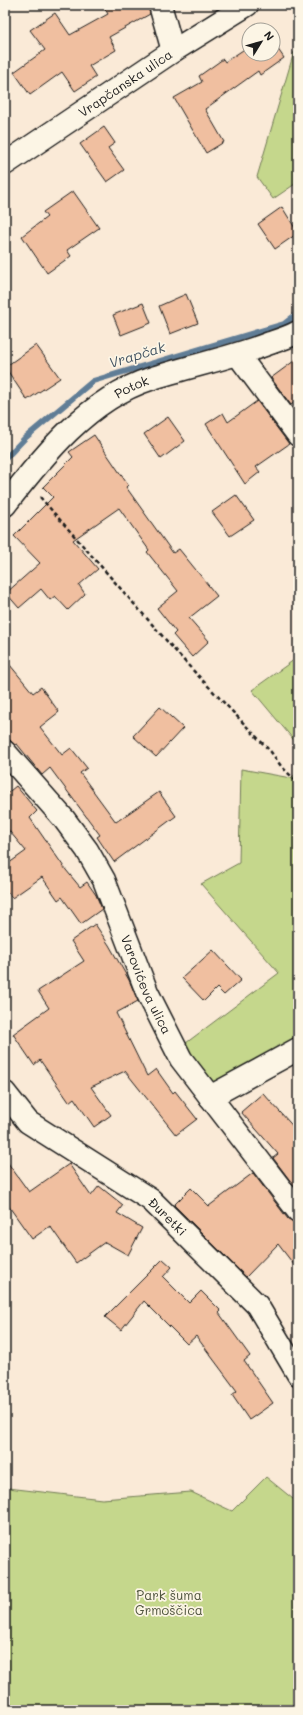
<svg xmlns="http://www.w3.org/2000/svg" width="303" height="1715" viewBox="0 0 303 1715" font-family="Mali,sans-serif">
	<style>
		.green { fill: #c5d78c; stroke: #707a54 }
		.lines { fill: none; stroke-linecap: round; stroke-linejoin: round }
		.stream { stroke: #607d96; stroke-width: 6 }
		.building { fill: #f0bfa0; stroke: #1c1c1c }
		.minor-casing { stroke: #1c1c1c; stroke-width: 25 }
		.major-casing { stroke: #1c1c1c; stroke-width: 25 }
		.path { stroke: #1c1c1c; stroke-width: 2.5; stroke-dasharray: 4 3; stroke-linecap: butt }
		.minor { stroke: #fcf5e5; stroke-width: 22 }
		.major { stroke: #fcf5e5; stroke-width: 22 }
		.labels { text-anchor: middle; stroke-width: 3.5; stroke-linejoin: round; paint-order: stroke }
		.street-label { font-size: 13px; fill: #1c1c1c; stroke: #fcf5e5 }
		.park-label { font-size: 13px; fill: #4f543e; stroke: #fcf5e5 }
		.water-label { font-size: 14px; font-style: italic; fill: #445563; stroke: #fcf5e5 }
	</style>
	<rect width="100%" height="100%" fill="#faead7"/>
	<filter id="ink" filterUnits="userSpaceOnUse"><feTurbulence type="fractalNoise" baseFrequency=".025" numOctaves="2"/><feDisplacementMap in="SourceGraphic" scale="8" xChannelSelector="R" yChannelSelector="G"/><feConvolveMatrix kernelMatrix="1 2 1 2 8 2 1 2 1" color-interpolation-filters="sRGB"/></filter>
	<g filter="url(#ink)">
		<g class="green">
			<path d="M294,52L298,56V182L273,199L257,177Z"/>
			<path d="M298,657V745L252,690Z"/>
			<path d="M241,769L291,778L298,772V1042L219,1087L211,1083L182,1046L279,973L201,884L239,863Z"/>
			<path d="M266,1477L298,1503V1710H5V1545L8,1488L102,1499L191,1492L232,1511Z"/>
		</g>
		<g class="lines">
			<path class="stream" d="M5,459L25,438L93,381L284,324L298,313"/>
		</g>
		<g class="building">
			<path d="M103,5H148L150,14L109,37L116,50L89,66L96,77L75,91L62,72L30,95L14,72L45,50L30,30L55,13L70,35L108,14Z"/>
			<path d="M273,42L284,58L260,75L258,71L205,109L224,142L206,153L174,98L202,82L199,76L223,59L225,62L249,46V54H273Z"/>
			<path d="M104,127L115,143L108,148L124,170L107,182L80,144Z"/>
			<path d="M73,191L99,228L67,250L71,256L47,273L22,236L47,217L43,212Z"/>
			<path d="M282,207L298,233L275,249L258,224Z"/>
			<path d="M186,294L198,323L170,334L159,306Z"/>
			<path d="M143,303L151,323L121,335L113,315Z"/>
			<path d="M36,345L60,378L27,400L5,367Z"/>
			<path d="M298,358V400L291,405L271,378Z"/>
			<path d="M257,401L289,444L256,467L260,472L245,484L206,424L223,413L228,422Z"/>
			<path d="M168,417L185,441L161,459L144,434Z"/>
			<path d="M94,435L128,485L126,487L173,553L179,549L217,596L189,618L209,641L192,657L173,635L176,632L157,608L178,591L147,552L149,550L119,508L73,540L98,569L79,585L85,594L68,610L55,596L50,600L41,589L19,608L6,593L40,563L14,536L53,497L43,487L73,457L69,452Z"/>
			<path d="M236,495L254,520L230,536L212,512Z"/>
			<path d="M5,659L33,693L41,687L59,712L40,727L62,755L71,748L87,768L80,773L116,822L159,792L176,816L114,862L97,837L100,835L50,768L42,775L17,744L15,745L5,735Z"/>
			<path d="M160,707L183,728L156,757L133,736Z"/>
			<path d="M16,786L37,811L30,818L66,870L80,887L87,882L96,895L102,909L81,924L62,897L58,900L42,877L12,898L5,888V866L26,851L5,826V795Z"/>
			<path d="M95,924L109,945L129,980L138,1001L116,1013L147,1076L156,1069L173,1093L175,1091L197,1119L176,1135L125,1071L91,1087L111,1115L94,1127L74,1098L69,1102L40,1060L34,1065L13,1034L49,1008L38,991L84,961L71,941Z"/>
			<path d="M213,950L241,980L224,995L217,988L204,1001L182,978Z"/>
			<path d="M263,1093L298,1132V1191L273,1158L278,1154L241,1112Z"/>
			<path d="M5,1159L29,1192L69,1164L91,1196L99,1186L123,1205L117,1213L142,1228L128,1255L105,1242L76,1263L50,1226L32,1239L5,1201Z"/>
			<path d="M253,1173L288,1219L298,1223V1270L278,1244L246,1277L174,1205L191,1188L209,1206Z"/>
			<path d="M163,1259L172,1267L163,1277L189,1303L201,1291L221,1311L219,1313L250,1356L244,1361L273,1403L249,1420L232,1395L237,1391L196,1336L187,1344L144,1301L121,1330L105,1317Z"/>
		</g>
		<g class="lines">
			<defs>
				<g id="minor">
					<path d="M160,5L173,51"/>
					<path d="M238,355L298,435"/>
					<path id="s1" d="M5,505C43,456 88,399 150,379C190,366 231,358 270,343C279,340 289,337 298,332"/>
					<path id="s2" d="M5,752L64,819L87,850L104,880L147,992L181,1059L298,1211"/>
					<path id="s3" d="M5,1093L28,1122L151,1200L257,1305L298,1374"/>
					<path d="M210,1097L298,1049"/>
				</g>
				<g id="major">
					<path id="s4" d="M5,164L173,51L247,5"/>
				</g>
			</defs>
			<use href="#minor" class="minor-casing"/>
			<use href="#major" class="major-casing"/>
			<path class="path" d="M40,497L187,664L271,752L281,766L298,783"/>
			<use href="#minor" class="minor"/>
			<use href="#major" class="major"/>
		</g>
	</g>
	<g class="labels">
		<g class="street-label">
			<text dy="5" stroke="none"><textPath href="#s4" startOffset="145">Vrapčanska ulica</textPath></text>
			<text dy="5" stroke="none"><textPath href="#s1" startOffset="175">Potok</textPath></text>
			<text dy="5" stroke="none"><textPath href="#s2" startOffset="275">Varovićeva ulica</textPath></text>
			<text dy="5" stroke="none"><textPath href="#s3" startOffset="206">Đuretki</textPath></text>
		</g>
		<g class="park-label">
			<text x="169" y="1600">Park šuma<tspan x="169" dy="15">Grmoščica</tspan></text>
		</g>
		<g class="water-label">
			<text transform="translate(137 355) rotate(-17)" y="5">Vrapčak</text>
		</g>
	</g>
	<rect width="303" height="1715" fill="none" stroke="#fcf5e5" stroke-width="20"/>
	<rect x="10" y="10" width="283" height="1695" fill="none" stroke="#1c1c1c" stroke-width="1.5" filter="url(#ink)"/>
	<g transform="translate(261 42) rotate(53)"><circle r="19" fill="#fcf5e5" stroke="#a29e95"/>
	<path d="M0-3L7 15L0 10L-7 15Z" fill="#1c1c1c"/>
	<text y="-6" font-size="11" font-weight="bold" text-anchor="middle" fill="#1c1c1c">N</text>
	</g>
</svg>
